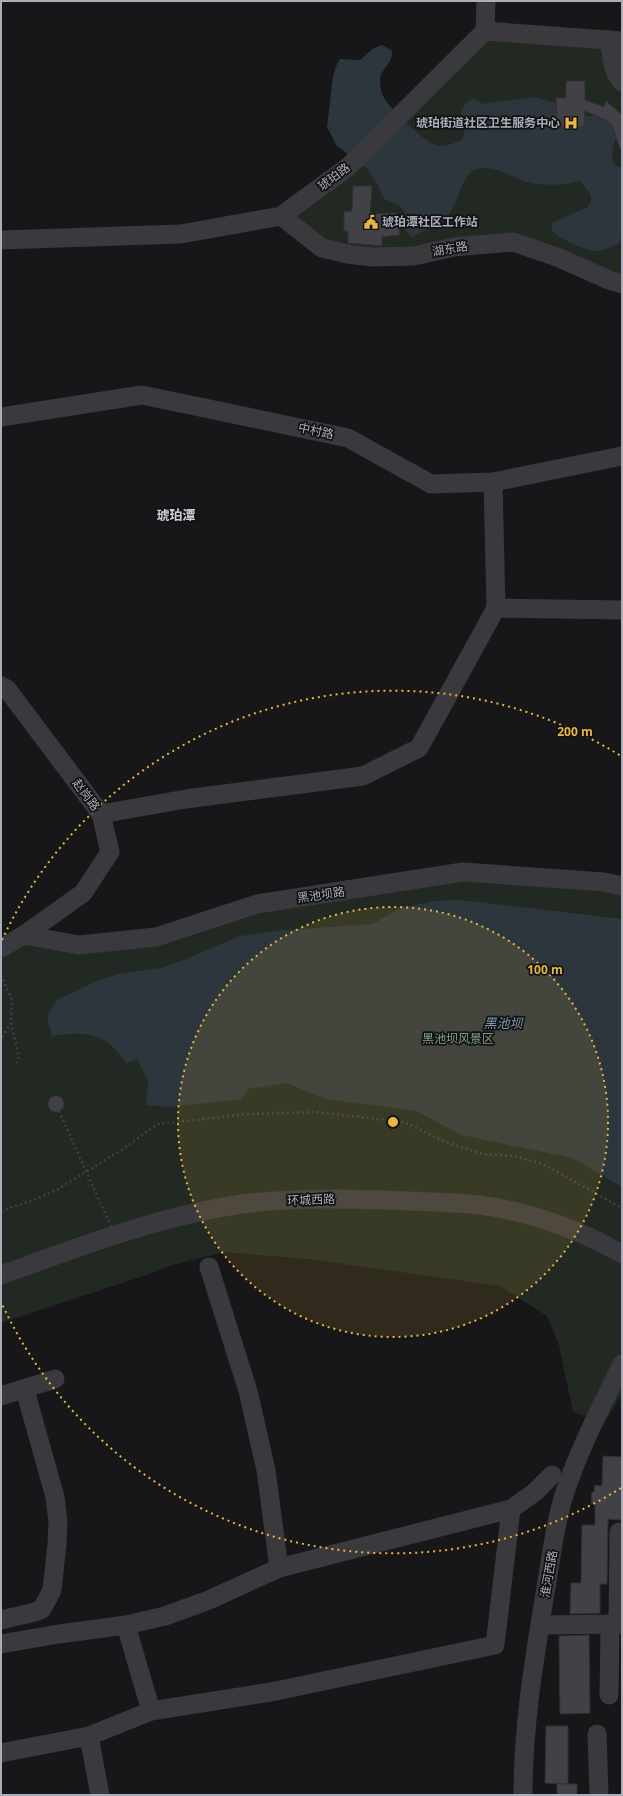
<svg xmlns="http://www.w3.org/2000/svg" width="623" height="1796" viewBox="0 0 623 1796" font-family="'Open Sans','Noto Sans SC',sans-serif">
	<style>
		.green { fill: #222923 }
		.water { fill: #2e363d }
		.building { fill: #424246; stroke: #323135 }
		.lines { fill: none; stroke-linecap: round; stroke-linejoin: round }
		.path { stroke: #3f4045; stroke-width: 2.5; stroke-dasharray: 2 3; stroke-linecap: butt }
		.minor { stroke: #39393e; stroke-width: 19 }
		.path-bridge { stroke: #3f4045; stroke-width: 2.5; stroke-dasharray: 2 3; stroke-linecap: butt }
		.ring { fill: none; stroke: #e8b641; stroke-width: 2; stroke-dasharray: 2 4 }
		.labels { text-anchor: middle; stroke-width: 3.5; stroke-linejoin: round; paint-order: stroke }
		.poi-label { font-size: 12px; font-weight: bold; fill: #aaaeb8; stroke: #121214; text-anchor: end }
		.street-label { font-size: 12px; fill: #aaaeb8; stroke: #121214 }
		.park-label { font-size: 12px; fill: #82a286; stroke: #121214 }
		.neighbourhood-label { font-size: 13px; font-weight: bold; fill: #cbcdd5; stroke: #121214 }
		.water-label { font-size: 13px; font-style: italic; fill: #839ab1; stroke: #121214 }
		.centre { fill: #e8b641; stroke: #121214; stroke-width: 2 }
		.ring-label { font-size: 12px; text-anchor: middle; font-weight: bold; fill: #e8b641; stroke: #121214; stroke-width: 3.5; stroke-linejoin: round; paint-order: stroke }
	</style>
	<rect width="100%" height="100%" fill="#171719"/>
	<g class="green">
		<path d="M485,31L622,41V284L513,242L347,254L281,216Z"/>
		<path d="M463,872L622,886V1393L605,1422L573,1412L559,1345L547,1316L500,1286L308,1259L224,1252L172,1265L155,1272L1,1323V948L24,935L79,945L257,904Z"/>
	</g>
	<g class="water">
		<path d="M382,45L392,51C394,63 380,68 380,81C380,84 381,92 383,96C387,106 425,143 436,145C444,147 456,143 462,140L465,130L461,119V111L467,102L474,99L483,104L534,97L556,103L557,127H584L585,116H596L612,125L616,138C612,147 611,156 614,165L622,168V238L618,244C612,246 603,251 597,251C586,251 557,238 551,230L553,222L588,207L591,201V195L580,181C563,185 548,186 531,183C514,179 493,163 475,170C460,177 459,203 449,214C439,225 425,230 412,237L404,229C408,207 403,206 384,199L377,183L367,169L337,146L327,127L333,76L337,64L340,59L360,60L374,48Z"/>
		<path d="M461,900L622,919V1187L573,1158L461,1135L417,1111L326,1099L287,1083L248,1089L242,1099L169,1107L146,1105L148,1081L137,1059L126,1063C106,1032 86,1031 52,1036L47,1016L57,1000L95,982L118,974L161,968L186,959L240,936L286,930L373,924L400,908L435,901Z"/>
	</g>
	<g class="building">
		<path d="M566,81H585V100L604,107L606,101L622,115V149H620L612,125L605,120L585,111L584,127H557L556,98H566Z"/>
		<path d="M353,186H372L370,214L397,213L400,235L382,237V246L348,243V231H344V212L352,211Z"/>
		<circle cx="56" cy="1104" r="8"/>
		<path d="M603,1456L622,1457L621,1520L608,1519L607,1584H600V1613L570,1614L571,1583H581L582,1525H595V1504L591,1503L592,1492H594L595,1485L602,1486Z"/>
		<path d="M589,1635L590,1713L560,1714L559,1636Z"/>
		<path d="M546,1726H568V1784L545,1783Z"/>
		<rect x="557" y="1784" width="20" height="11"/>
	</g>
	<g class="lines">
		<g class="path">
			<path d="M1,975L12,1000L11,1023L1,1039"/>
			<path d="M11,1023L19,1057L15,1066"/>
			<path d="M1,1211L39,1198L58,1189L120,1151L158,1124L248,1114L316,1112L404,1122L446,1142L483,1154L514,1156L543,1164L622,1208"/>
		</g>
		<g class="minor">
			<path d="M485,31L486,1"/>
			<path d="M609,40C612,53 612,72 622,82"/>
			<path d="M281,216L322,248L347,254L372,257L414,256L454,247L513,242L557,257L609,280L622,284"/>
			<path d="M1,240L181,234L281,216L348,167L485,31L622,41"/>
			<path d="M1,417L142,395L348,438L431,484L493,482L622,456"/>
			<path d="M493,482L496,608"/>
			<path d="M1,686L7,689L101,814L110,852L83,893L24,935L1,948"/>
			<path d="M101,814L186,799L363,776L419,748L496,608L622,610"/>
			<path d="M24,935L79,945L156,937L257,904L463,872L604,882L622,886"/>
			<path d="M209,1267L248,1391L266,1470L279,1568"/>
			<path d="M1,1275C79,1247 159,1216 242,1204C297,1197 353,1199 409,1201C432,1202 456,1202 480,1205C530,1212 578,1229 622,1254"/>
			<path d="M1,1396L55,1379"/>
			<path d="M1,1620L35,1612L42,1609L52,1590L57,1544L58,1522L55,1497L25,1390"/>
			<path d="M618,1624L619,1532"/>
			<path d="M126,1625L151,1711"/>
			<path d="M540,1625L622,1624"/>
			<path d="M1,1644L59,1634L126,1625L165,1616L209,1600L279,1568L511,1509L535,1492L552,1475"/>
			<path d="M609,1695L610,1625"/>
			<path d="M597,1734L599,1795"/>
			<path d="M89,1736L100,1795"/>
			<path d="M1,1753L89,1736L151,1711L271,1692L495,1645L511,1509"/>
			<path d="M523,1795C523,1726 534,1661 545,1593C551,1561 554,1526 564,1495C579,1449 601,1407 622,1364"/>
		</g>
		<path class="path-bridge" d="M59,1111L113,1231"/>
	</g>
	<circle cx="393" cy="1122" r="215" fill="#e8b641" fill-opacity=".12"/>
	<g class="ring">
		<circle cx="393" cy="1122" r="215"/>
		<path d="M621 1488A431 431 0 0 1 2 1304M2 940A431 431 0 0 1 621 756"/>
	</g>
	<defs>
		<symbol id="hospital-bare" viewBox="-9 -9 18 18"><path d="M-5-5h3v3.5h4V-5h3V5h-3V1.5h-4V5h-3Z" fill="#e8b641" stroke="#121214" stroke-width="2.5" paint-order="stroke"/></symbol>
		<symbol id="civic-bare" viewBox="-9 -9 18 18"><path d="M-.6-6.5H3V-4.5H.6V-3L4-1V1h2V6H-6V1h2V-1L-.6-3ZM-1.2 2.5V6h2.4V2.5Z" fill="#e8b641" stroke="#121214" stroke-width="2.5" paint-order="stroke"/></symbol>
	</defs>
	<g fill-rule="evenodd">
		<use href="#hospital-bare" x="561" y="113" width="20" height="20"/>
		<use href="#civic-bare" x="361" y="212" width="20" height="20"/>
	</g>
	<g class="labels">
		<g class="poi-label">
			<text x="560" y="127">琥珀街道社区卫生服务中心</text>
			<text x="382" y="226" text-anchor="start">琥珀潭社区工作站</text>
		</g>
		<g class="street-label">
			<text transform="translate(334 177) rotate(-37)" y="4">琥珀路</text>
			<text transform="translate(450 249) rotate(-10)" y="4">湖东路</text>
			<text transform="translate(316 431) rotate(12)" y="4">中村路</text>
			<text transform="translate(86 795) rotate(53)" y="4">赵岗路</text>
			<text transform="translate(321 895) rotate(-8)" y="4">黑池坝路</text>
			<text transform="translate(311 1200) rotate(-2)" y="4">环城西路</text>
			<text transform="translate(549 1574) rotate(-80)" y="4">淮河西路</text>
		</g>
		<g class="park-label">
			<text x="458" y="1043">黑池坝风景区</text>
		</g>
		<g class="neighbourhood-label">
			<text x="176" y="520">琥珀潭</text>
		</g>
		<g class="water-label">
			<text x="503" y="1028">黑池坝</text>
		</g>
	</g>
	<circle cx="393" cy="1122" r="6" class="centre"/>
	<g class="ring-label">
		<text x="575" y="736">200 m</text>
		<text x="545" y="974">100 m</text>
	</g>
	<rect width="623" height="1796" fill="none" stroke="#aaaeb8" stroke-width="4"/>
</svg>
